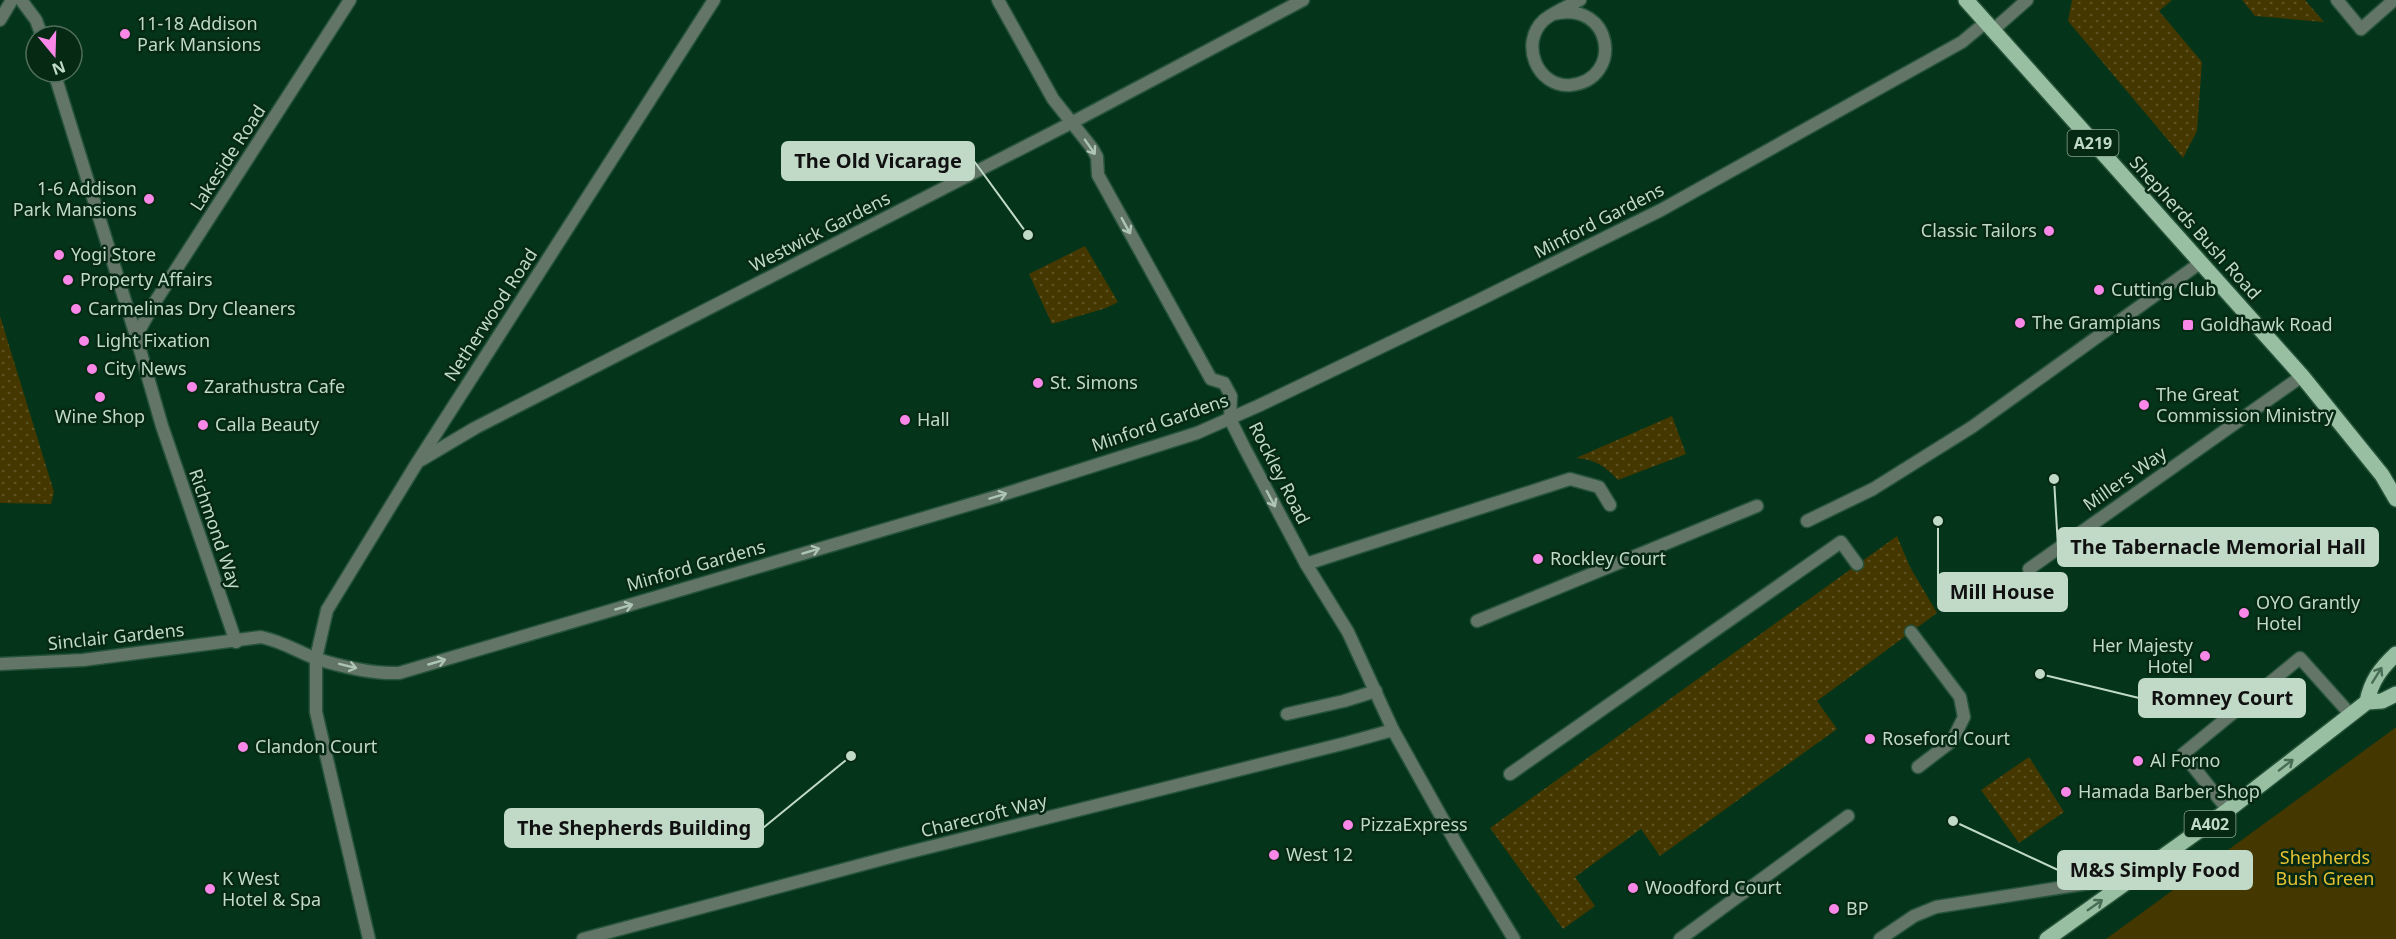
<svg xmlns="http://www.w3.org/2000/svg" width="2396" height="939" viewBox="0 0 2396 939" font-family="'Noto Sans',sans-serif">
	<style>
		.grass { fill: url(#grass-dots) }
		.park { fill: #453700 }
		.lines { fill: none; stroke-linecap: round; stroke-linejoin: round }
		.lane-casing { stroke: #265339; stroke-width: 15 }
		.street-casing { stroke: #265339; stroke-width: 15 }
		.primary-casing { stroke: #265339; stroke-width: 18 }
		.lane { stroke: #627567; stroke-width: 12 }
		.street { stroke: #627567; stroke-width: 12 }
		.primary { stroke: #98bfa2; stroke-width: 15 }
		.oneway { stroke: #aec5b4 }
		.oneway2 { stroke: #486c54 }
		.poi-dot { fill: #f987e8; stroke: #062914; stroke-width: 2 }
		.labels { text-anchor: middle; stroke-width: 5; stroke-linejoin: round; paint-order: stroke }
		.shield { fill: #062914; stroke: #89a491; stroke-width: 1.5 }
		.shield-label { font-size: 16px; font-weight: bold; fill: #c1d9c7 }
		.poi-label { font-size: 18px; fill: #c1d9c7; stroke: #062914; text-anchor: start }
		.street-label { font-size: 18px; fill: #c1d9c7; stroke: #062914 }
		.park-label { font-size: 18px; fill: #e7c131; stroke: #062914 }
		.leader { fill: none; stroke: #c1d9c7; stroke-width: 2 }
		.callout-dot { fill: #c1d9c7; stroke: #062914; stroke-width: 2 }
		.callout { fill: #c1d9c7; stroke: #c1d9c7; stroke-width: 2 }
		.callout-label { font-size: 20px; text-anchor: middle; font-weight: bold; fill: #111 }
	</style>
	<defs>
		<pattern id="grass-dots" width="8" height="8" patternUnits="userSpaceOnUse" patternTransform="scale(1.5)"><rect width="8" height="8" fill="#453700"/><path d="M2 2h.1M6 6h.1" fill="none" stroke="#5e5324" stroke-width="1.8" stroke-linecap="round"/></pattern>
	</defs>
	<rect width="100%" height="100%" fill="#04351a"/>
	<g class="grass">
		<path d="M2072,0H2172L2159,11L2202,62L2197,131L2183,158L2068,21Z"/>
		<path d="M2242,0H2305L2324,22L2255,16Z"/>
		<path d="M1085,246L1118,302L1106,308L1052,324L1029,274Z"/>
		<path d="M0,316L54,492L51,504L0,503Z"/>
		<path d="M1672,416L1686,454L1618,480C1606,467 1595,459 1576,458Z"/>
		<path d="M1897,536L1910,567L1937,613L1817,701L1837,729L1660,856L1641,829L1575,877L1595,906L1563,929L1490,828Z"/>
		<path d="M2029,757L2064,812L2019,843L1981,790Z"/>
	</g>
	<path class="park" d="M2396,727V939H2106L2391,731Z"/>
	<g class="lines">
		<defs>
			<g id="lane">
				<path d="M1554,14C1613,0 1624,79 1571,85C1537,88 1519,43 1544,20C1554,12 1568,6 1580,0"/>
				<path d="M2361,29L2394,0"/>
				<path d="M1807,521L1873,489L1972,427L2200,263"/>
				<path d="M1306,564L1570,479L1599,487L1610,505"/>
				<path d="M2029,569L2302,376"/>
				<path d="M1477,621L1757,506"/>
				<path d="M1911,632L1960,697L1964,717L1952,741L1918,767"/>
				<path d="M1287,714L1344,701L1376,691"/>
				<path d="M1510,774L1841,542L1857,564"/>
				<path d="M2228,810L2183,754L2300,658L2351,715"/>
				<path d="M1680,939L1848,816"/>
				<path d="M1880,939L1914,916L1936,907L2135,876"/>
			</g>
			<g id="street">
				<path d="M21,0L36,20L42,36"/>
				<path d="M998,0L1053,99L1092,148L1097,157L1098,175L1211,379L1224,383L1231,396L1230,419L1244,447L1306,564L1348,632L1393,730L1456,843L1514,939"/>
				<path d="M2337,0L2361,29"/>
				<path d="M0,20L12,0"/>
				<path d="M1993,30L2027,0"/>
				<path d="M54,72L136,336L162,426L236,642"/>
				<path d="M136,336L155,302L350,0"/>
				<path d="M421,460L475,428L1071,123L1303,0"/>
				<path d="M0,664L83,660L261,637C284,642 296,651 317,659C343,667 372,674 399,673L995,497L1197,433L1258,406L1475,302L1661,210L1962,42L1986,22"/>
				<path d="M369,939L316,712V658L327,610L417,463L714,0"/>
				<path d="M583,939L898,855L1346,743L1393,730"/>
			</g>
			<g id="primary">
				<path d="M1966,0L2302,376L2382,475L2396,499"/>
				<path d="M2367,702C2371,681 2381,668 2396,654"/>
				<path d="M2047,939L2228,810L2367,702L2382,701L2396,694"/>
			</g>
		</defs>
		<use href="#lane" class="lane-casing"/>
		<use href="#street" class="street-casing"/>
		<use href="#primary" class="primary-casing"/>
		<use href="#lane" class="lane"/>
		<use href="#street" class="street"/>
		<use href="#primary" class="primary"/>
	</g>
	<defs><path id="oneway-shaft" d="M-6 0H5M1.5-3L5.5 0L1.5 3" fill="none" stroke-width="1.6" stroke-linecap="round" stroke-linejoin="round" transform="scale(1.5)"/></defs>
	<g class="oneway">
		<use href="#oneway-shaft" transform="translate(1090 147) rotate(55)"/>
		<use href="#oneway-shaft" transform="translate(1126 226) rotate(61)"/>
		<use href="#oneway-shaft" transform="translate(998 496) rotate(-17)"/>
		<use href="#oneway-shaft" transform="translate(1271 499) rotate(62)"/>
		<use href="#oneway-shaft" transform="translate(811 551) rotate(-17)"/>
		<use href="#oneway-shaft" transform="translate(624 607) rotate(-16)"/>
		<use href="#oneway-shaft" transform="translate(437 662) rotate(-16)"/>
		<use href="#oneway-shaft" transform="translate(348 666) rotate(14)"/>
	</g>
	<g class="oneway2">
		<use href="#oneway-shaft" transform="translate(2377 675) rotate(-58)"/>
		<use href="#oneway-shaft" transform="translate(2286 765) rotate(-38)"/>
		<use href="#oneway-shaft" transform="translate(2095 905) rotate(-35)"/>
	</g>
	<g class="poi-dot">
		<circle cx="125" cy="34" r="6"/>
		<circle cx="149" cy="199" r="6"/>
		<circle cx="2049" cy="231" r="6"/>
		<circle cx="59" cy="255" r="6"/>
		<circle cx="68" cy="280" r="6"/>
		<circle cx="2099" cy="290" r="6"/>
		<circle cx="76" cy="309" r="6"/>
		<circle cx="2020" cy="323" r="6"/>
		<rect x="2182" y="319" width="12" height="12" rx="3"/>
		<circle cx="84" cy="341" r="6"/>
		<circle cx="92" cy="369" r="6"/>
		<circle cx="1038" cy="383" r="6"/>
		<circle cx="192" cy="387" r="6"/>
		<circle cx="100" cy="397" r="6"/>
		<circle cx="2144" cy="405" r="6"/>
		<circle cx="905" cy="420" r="6"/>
		<circle cx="203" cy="425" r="6"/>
		<circle cx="1538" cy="559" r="6"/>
		<circle cx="2244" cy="613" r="6"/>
		<circle cx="2205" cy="656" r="6"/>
		<circle cx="1870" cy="739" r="6"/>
		<circle cx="243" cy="747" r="6"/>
		<circle cx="2138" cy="761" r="6"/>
		<circle cx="2066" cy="792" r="6"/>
		<circle cx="1348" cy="825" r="6"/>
		<circle cx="1274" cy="855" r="6"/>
		<circle cx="1633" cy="888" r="6"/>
		<circle cx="210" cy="889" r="6"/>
		<circle cx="1834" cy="909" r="6"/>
	</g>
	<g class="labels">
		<g class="shield">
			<rect x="2067.5" y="130" width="51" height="26" rx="4.5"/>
			<rect x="2184.5" y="811" width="51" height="26" rx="4.5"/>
		</g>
		<g class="shield-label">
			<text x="2093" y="149">A219</text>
			<text x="2210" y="830">A402</text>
		</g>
		<g class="poi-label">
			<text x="137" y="30">11-18 Addison<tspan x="137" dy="21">Park Mansions</tspan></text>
			<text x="137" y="195" text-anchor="end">1-6 Addison<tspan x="137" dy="21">Park Mansions</tspan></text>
			<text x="2037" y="237" text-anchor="end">Classic Tailors</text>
			<text x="71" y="261">Yogi Store</text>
			<text x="80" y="286">Property Affairs</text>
			<text x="2111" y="296">Cutting Club</text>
			<text x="88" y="315">Carmelinas Dry Cleaners</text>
			<text x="2032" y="329">The Grampians</text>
			<text x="2200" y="331">Goldhawk Road</text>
			<text x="96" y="347">Light Fixation</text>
			<text x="104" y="375">City News</text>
			<text x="1050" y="389">St. Simons</text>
			<text x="204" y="393">Zarathustra Cafe</text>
			<text x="2156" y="401">The Great<tspan x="2156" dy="21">Commission Ministry</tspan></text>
			<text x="100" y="423" text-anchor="middle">Wine Shop</text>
			<text x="917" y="426">Hall</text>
			<text x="215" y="431">Calla Beauty</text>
			<text x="1550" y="565">Rockley Court</text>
			<text x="2256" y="609">OYO Grantly<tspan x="2256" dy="21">Hotel</tspan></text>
			<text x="2193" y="652" text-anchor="end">Her Majesty<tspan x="2193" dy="21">Hotel</tspan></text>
			<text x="1882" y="745">Roseford Court</text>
			<text x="255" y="753">Clandon Court</text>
			<text x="2150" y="767">Al Forno</text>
			<text x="2078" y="798">Hamada Barber Shop</text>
			<text x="1360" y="831">PizzaExpress</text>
			<text x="1286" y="861">West 12</text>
			<text x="222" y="885">K West<tspan x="222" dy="21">Hotel &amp; Spa</tspan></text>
			<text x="1645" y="894">Woodford Court</text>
			<text x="1846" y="915">BP</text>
		</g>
		<g class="street-label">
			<text transform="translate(228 158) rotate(-57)" y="6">Lakeside Road</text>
			<text transform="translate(1599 221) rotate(-27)" y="6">Minford Gardens</text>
			<text transform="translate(2195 228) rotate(48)" y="6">Shepherds Bush Road</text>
			<text transform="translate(820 232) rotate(-27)" y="6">Westwick Gardens</text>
			<text transform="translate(491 315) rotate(-57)" y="6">Netherwood Road</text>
			<text transform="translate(1160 423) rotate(-19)" y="6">Minford Gardens</text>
			<text transform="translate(1279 473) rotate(63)" y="6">Rockley Road</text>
			<text transform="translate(2125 479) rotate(-35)" y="6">Millers Way</text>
			<text transform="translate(215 529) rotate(71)" y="6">Richmond Way</text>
			<text transform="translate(696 566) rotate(-16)" y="6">Minford Gardens</text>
			<text transform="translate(116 637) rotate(-6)" y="6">Sinclair Gardens</text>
			<text transform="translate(984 816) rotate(-14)" y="6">Charecroft Way</text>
		</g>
		<g class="park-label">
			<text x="2325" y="864">Shepherds<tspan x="2325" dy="21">Bush Green</tspan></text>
		</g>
	</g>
	<path class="leader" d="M1028 235L974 161M2054 479L2058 547M1938 521L1938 592M2040 674L2139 698M851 756L763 828M1953 821L2058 870"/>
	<g class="callout-dot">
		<circle cx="1028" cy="235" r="6"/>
		<circle cx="2054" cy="479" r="6"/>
		<circle cx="1938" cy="521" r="6"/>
		<circle cx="2040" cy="674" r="6"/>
		<circle cx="851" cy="756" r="6"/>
		<circle cx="1953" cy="821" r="6"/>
	</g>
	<g class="callout">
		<rect x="782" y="142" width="192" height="38" rx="6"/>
		<rect x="2058" y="528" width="320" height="38" rx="6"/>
		<rect x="1938" y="573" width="129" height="38" rx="6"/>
		<rect x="2139" y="679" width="166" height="38" rx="6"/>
		<rect x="505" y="809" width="258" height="38" rx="6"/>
		<rect x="2058" y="851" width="194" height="38" rx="6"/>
	</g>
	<g class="callout-label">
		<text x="878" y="168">The Old Vicarage</text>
		<text x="2218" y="554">The Tabernacle Memorial Hall</text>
		<text x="2002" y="599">Mill House</text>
		<text x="2222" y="705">Romney Court</text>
		<text x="634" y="835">The Shepherds Building</text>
		<text x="2155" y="877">M&amp;S Simply Food</text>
	</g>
	<g transform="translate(54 54) rotate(161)"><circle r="28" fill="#062914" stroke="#516f5c" stroke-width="1.5"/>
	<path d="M0-4.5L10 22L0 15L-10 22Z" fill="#f987e8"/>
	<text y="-9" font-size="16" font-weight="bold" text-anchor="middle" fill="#c1d9c7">N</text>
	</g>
</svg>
